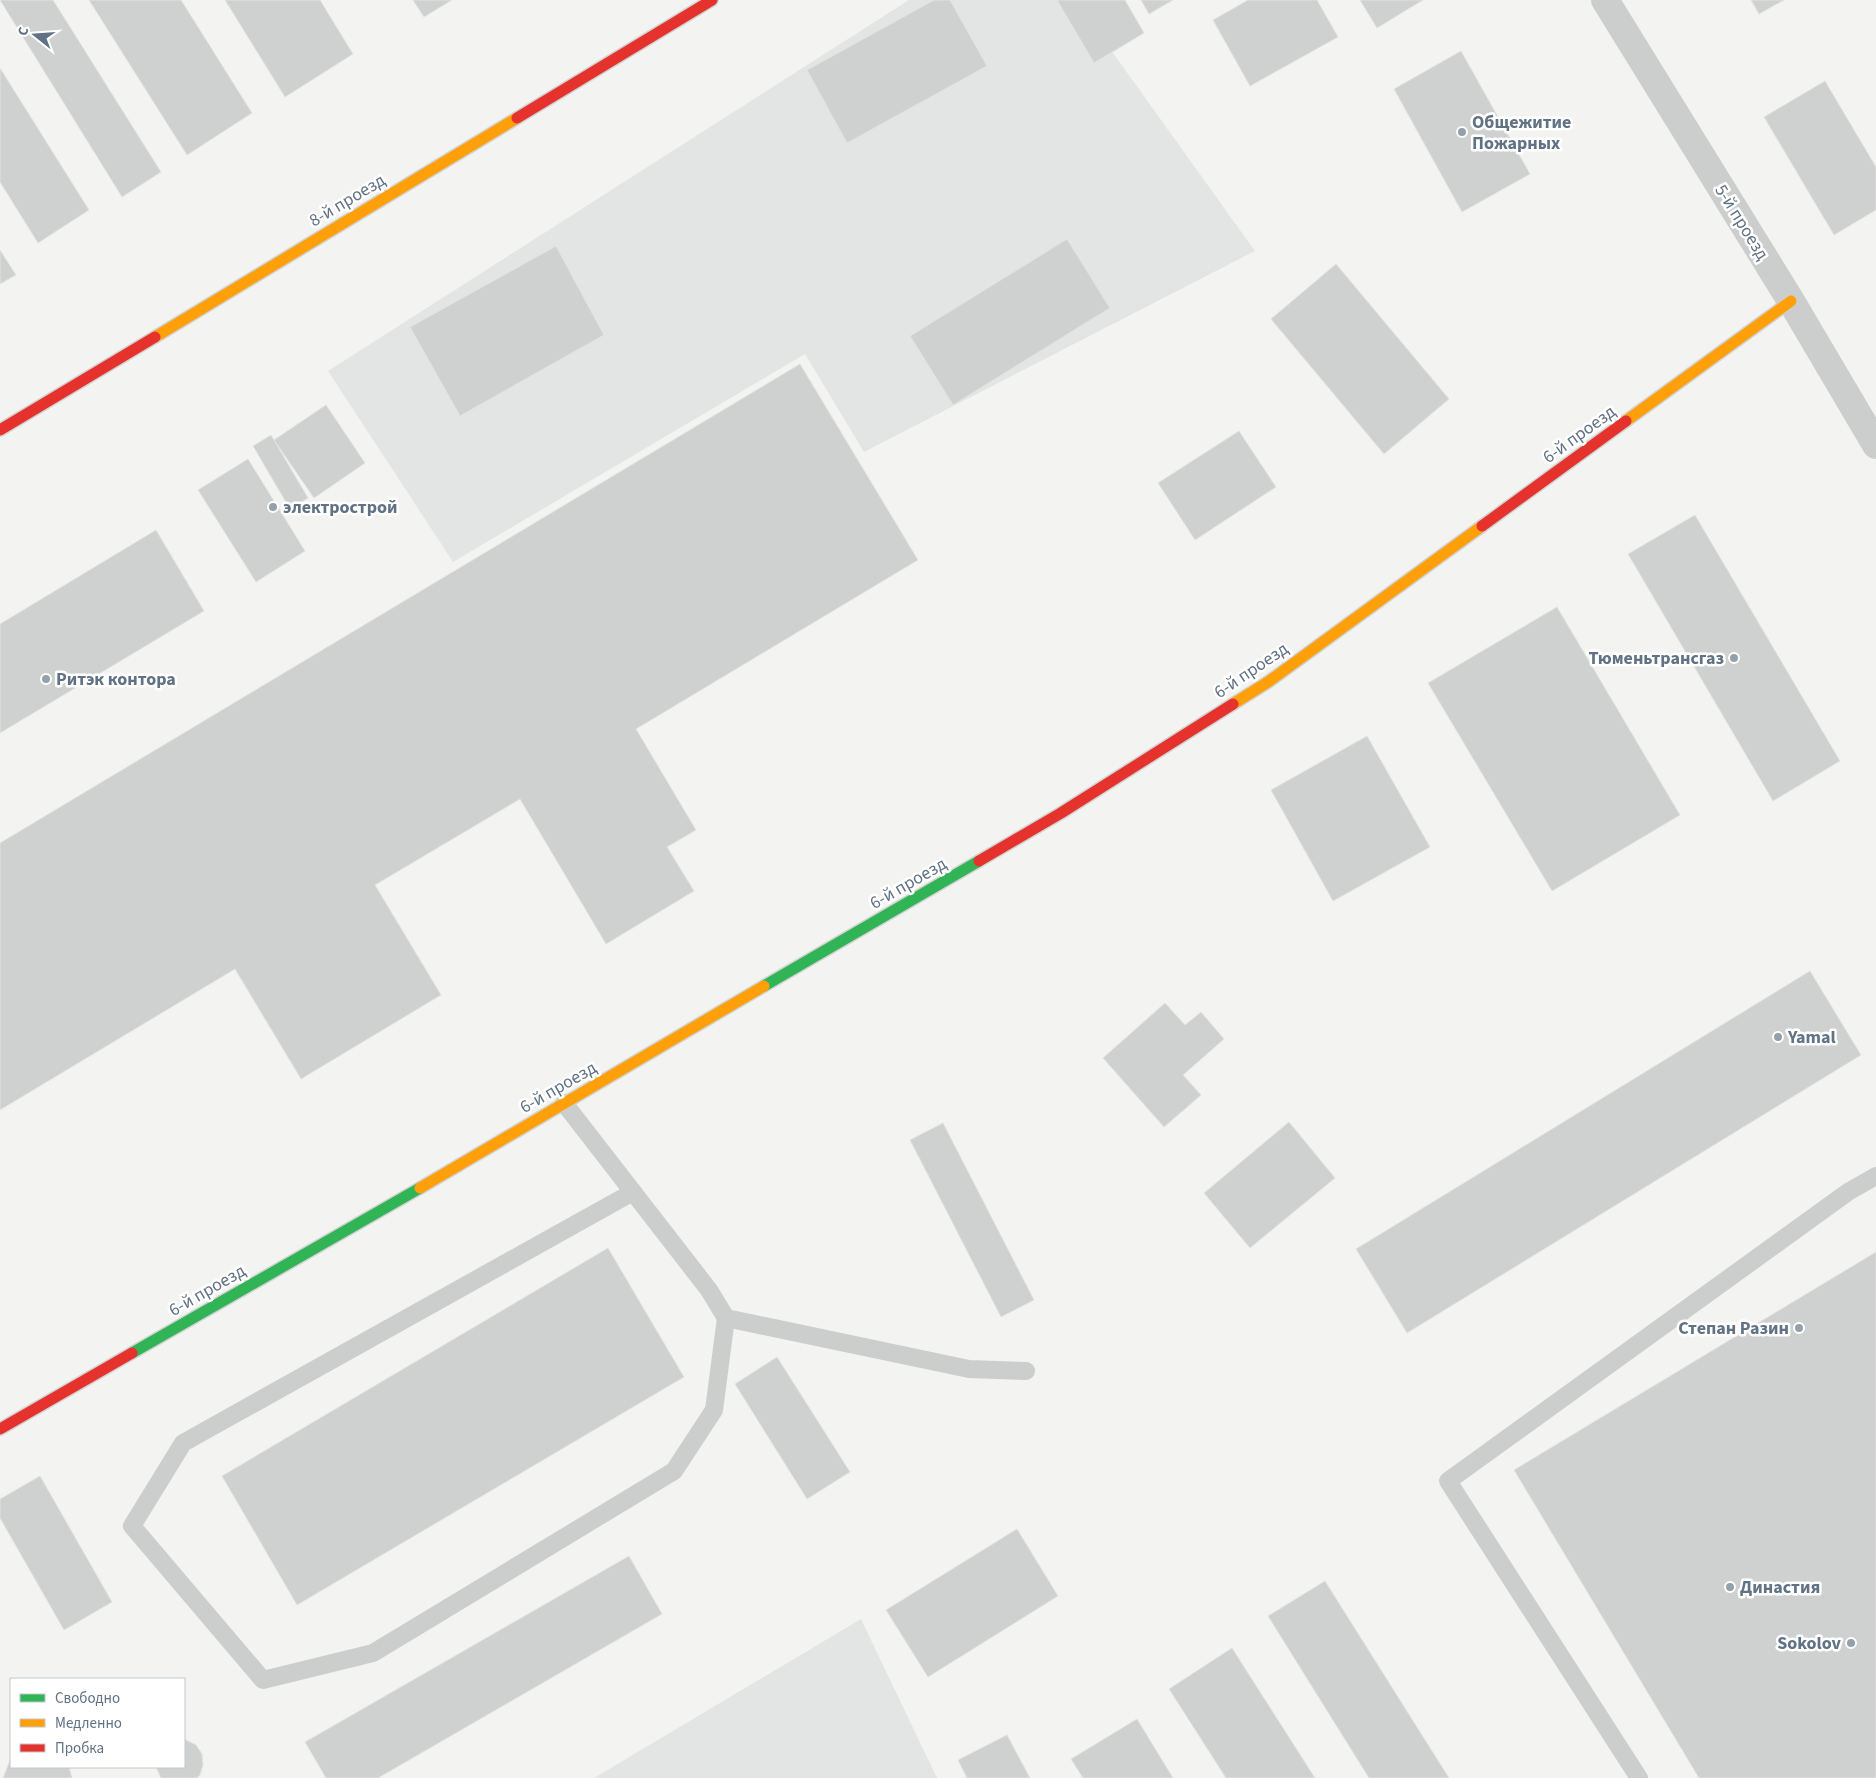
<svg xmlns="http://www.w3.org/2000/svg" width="1876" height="1778" viewBox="0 0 1876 1778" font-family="'Source Sans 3',sans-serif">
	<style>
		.built { fill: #e3e5e4 }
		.building { fill: #cfd1d1; stroke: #e2e3e1 }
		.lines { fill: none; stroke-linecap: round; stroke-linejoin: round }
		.fast-casing { stroke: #d1d2d2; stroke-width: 14 }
		.slow-casing { stroke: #d1d2d2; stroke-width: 14 }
		.jam-casing { stroke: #d1d2d2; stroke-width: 14 }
		.lane { stroke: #cccece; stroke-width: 18 }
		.street { stroke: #cccece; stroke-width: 28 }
		.fast { stroke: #30b455; stroke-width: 11 }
		.slow { stroke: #ff9f0a; stroke-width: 11 }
		.jam { stroke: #e5322d; stroke-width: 11 }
		.poi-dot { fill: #94a0aa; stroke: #fff; stroke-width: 2 }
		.labels { text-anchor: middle; stroke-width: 5; stroke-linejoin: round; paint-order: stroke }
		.poi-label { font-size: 18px; font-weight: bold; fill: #617284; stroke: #fff; text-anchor: start }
		.street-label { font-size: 18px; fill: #617284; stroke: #fff }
	</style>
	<rect width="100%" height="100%" fill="#f3f4f1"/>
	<g class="built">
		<path d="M909,0H1075L1255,251L864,452L805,354L453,562L328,371Z"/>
		<path d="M861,1619L937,1778H594Z"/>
	</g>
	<g class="building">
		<path d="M0,0H53L161,172L122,197Z"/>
		<path d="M89,0H181L252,113L187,155Z"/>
		<path d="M225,0H320L353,54L285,97Z"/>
		<path d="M413,0H452L424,17Z"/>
		<path d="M934,0H950L987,66L847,143L807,70Z"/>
		<path d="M1057,0H1125L1144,33L1094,63Z"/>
		<path d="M1141,0H1173L1149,14Z"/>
		<path d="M1248,0H1317L1338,37L1250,86L1213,20Z"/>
		<path d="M1360,0H1423L1377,28Z"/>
		<path d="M1751,0H1784L1759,14Z"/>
		<path d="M1461,51L1530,174L1462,212L1394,89Z"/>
		<path d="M0,68L89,210L38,243L0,182Z"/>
		<path d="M1825,81L1876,167V210L1834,235L1764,117Z"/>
		<path d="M1067,239L1110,308L953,405L910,336Z"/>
		<path d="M556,246L604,335L460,416L410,327Z"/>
		<path d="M0,250L16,275L0,284Z"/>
		<path d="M1336,264L1449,399L1384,454L1271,319Z"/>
		<path d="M800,364L918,560L636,729L696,830L667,847L694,891L606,944L520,799L375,885L441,995L301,1079L235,969L0,1110V843Z"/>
		<path d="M326,405L365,463L314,498L274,440Z"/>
		<path d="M1239,431L1276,487L1195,540L1158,483Z"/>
		<path d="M271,435L308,498L290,509L253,446Z"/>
		<path d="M248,459L305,551L256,582L198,490Z"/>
		<path d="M1695,515L1840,761L1773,801L1628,554Z"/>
		<path d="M156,530L204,611L0,733V624Z"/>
		<path d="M1557,607L1680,815L1552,891L1428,683Z"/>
		<path d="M1367,736L1430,847L1333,901L1271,790Z"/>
		<path d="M1810,971L1861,1055L1407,1333L1356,1249Z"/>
		<path d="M1165,1003L1185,1025L1201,1012L1224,1039L1183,1075L1201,1095L1164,1127L1103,1058Z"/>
		<path d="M1289,1122L1335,1178L1250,1248L1204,1193Z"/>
		<path d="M943,1123L1034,1300L1001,1317L910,1140Z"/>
		<path d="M608,1248L684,1377L297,1605L222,1476Z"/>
		<path d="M1876,1252V1778H1699L1514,1470Z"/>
		<path d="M777,1357L850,1472L807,1499L735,1384Z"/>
		<path d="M40,1476L112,1602L64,1630L0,1518V1499Z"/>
		<path d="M1017,1529L1058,1596L928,1677L886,1610Z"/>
		<path d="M629,1556L662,1614L378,1778H326L305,1742Z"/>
		<path d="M1325,1581L1449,1778H1369L1268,1616Z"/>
		<path d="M1232,1648L1315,1778H1226L1169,1689Z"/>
		<path d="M1137,1719L1173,1778H1083L1071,1759Z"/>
		<path d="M1007,1735L1030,1778H967L958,1760Z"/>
		<path d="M184,1739L196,1745L202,1754L203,1765L200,1775L197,1778H161L156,1767H184Z"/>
		<path d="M11,1758V1767H69L72,1778H3Z"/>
	</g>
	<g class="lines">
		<defs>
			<g id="fast">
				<path d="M764,986L979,861"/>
				<path d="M132,1353L420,1188"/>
			</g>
			<g id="slow">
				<path d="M155,337L517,118"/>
				<path d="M1626,421L1791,301"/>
				<path d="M1233,704L1268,682L1482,526"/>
				<path d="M420,1188L764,986"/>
			</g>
			<g id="jam">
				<path d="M517,118L712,0"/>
				<path d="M0,430L155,337"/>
				<path d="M1482,526L1626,421"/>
				<path d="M979,861L1061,813L1233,704"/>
				<path d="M0,1429L132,1353"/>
			</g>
		</defs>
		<use href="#fast" class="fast-casing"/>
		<use href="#slow" class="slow-casing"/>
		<use href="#jam" class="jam-casing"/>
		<g class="lane">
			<path d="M564,1103L709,1290L726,1318L969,1369L1026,1371"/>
			<path d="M633,1192L183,1443L132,1526L263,1680L373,1653L674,1471L714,1410L726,1318"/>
			<path d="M1639,1778L1448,1481L1848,1192L1876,1176"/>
		</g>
		<path class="street" d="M1605,0L1791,301L1876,445"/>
		<use href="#fast" class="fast"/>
		<use href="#slow" class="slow"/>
		<use href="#jam" class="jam"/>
	</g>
	<g class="poi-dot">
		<circle cx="1462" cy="132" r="5"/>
		<circle cx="273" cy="507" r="5"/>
		<circle cx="1734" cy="658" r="5"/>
		<circle cx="46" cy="679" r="5"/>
		<circle cx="1778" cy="1037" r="5"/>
		<circle cx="1799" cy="1328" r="5"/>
		<circle cx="1730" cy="1587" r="5"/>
		<circle cx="1851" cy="1643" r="5"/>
	</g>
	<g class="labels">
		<g class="poi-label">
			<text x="1472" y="128">Общежитие<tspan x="1472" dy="21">Пожарных</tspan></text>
			<text x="283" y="513">электрострой</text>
			<text x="1724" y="664" text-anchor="end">Тюменьтрансгаз</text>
			<text x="56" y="685">Ритэк контора</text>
			<text x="1788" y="1043">Yamal</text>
			<text x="1789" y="1334" text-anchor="end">Степан Разин</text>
			<text x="1740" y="1593">Династия</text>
			<text x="1841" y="1649" text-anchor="end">Sokolov</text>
		</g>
		<g class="street-label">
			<text transform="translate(347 200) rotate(-31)" y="6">8-й проезд</text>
			<text transform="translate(1742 222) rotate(58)" y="6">5-й проезд</text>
			<text transform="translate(1579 434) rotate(-36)" y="6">6-й проезд</text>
			<text transform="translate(1251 670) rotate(-34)" y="6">6-й проезд</text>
			<text transform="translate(908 883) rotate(-30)" y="6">6-й проезд</text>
			<text transform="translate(558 1087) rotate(-30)" y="6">6-й проезд</text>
			<text transform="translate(207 1290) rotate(-30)" y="6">6-й проезд</text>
		</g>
	</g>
	<rect x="10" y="1678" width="175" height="90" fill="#ffffff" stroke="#c0c7ce"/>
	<rect x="20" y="1694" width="25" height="8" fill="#30b455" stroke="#c0c7ce"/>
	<text x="55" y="1703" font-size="15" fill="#617284">Свободно</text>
	<rect x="20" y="1719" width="25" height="8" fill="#ff9f0a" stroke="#c0c7ce"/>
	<text x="55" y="1728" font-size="15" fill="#617284">Медленно</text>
	<rect x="20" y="1744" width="25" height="8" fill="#e5322d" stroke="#c0c7ce"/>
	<text x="55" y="1753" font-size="15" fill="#617284">Пробка</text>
	<g transform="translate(35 35) rotate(287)" stroke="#ffffff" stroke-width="4" paint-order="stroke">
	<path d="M0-4L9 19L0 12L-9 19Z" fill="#617284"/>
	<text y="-8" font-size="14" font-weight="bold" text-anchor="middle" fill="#617284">С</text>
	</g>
</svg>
